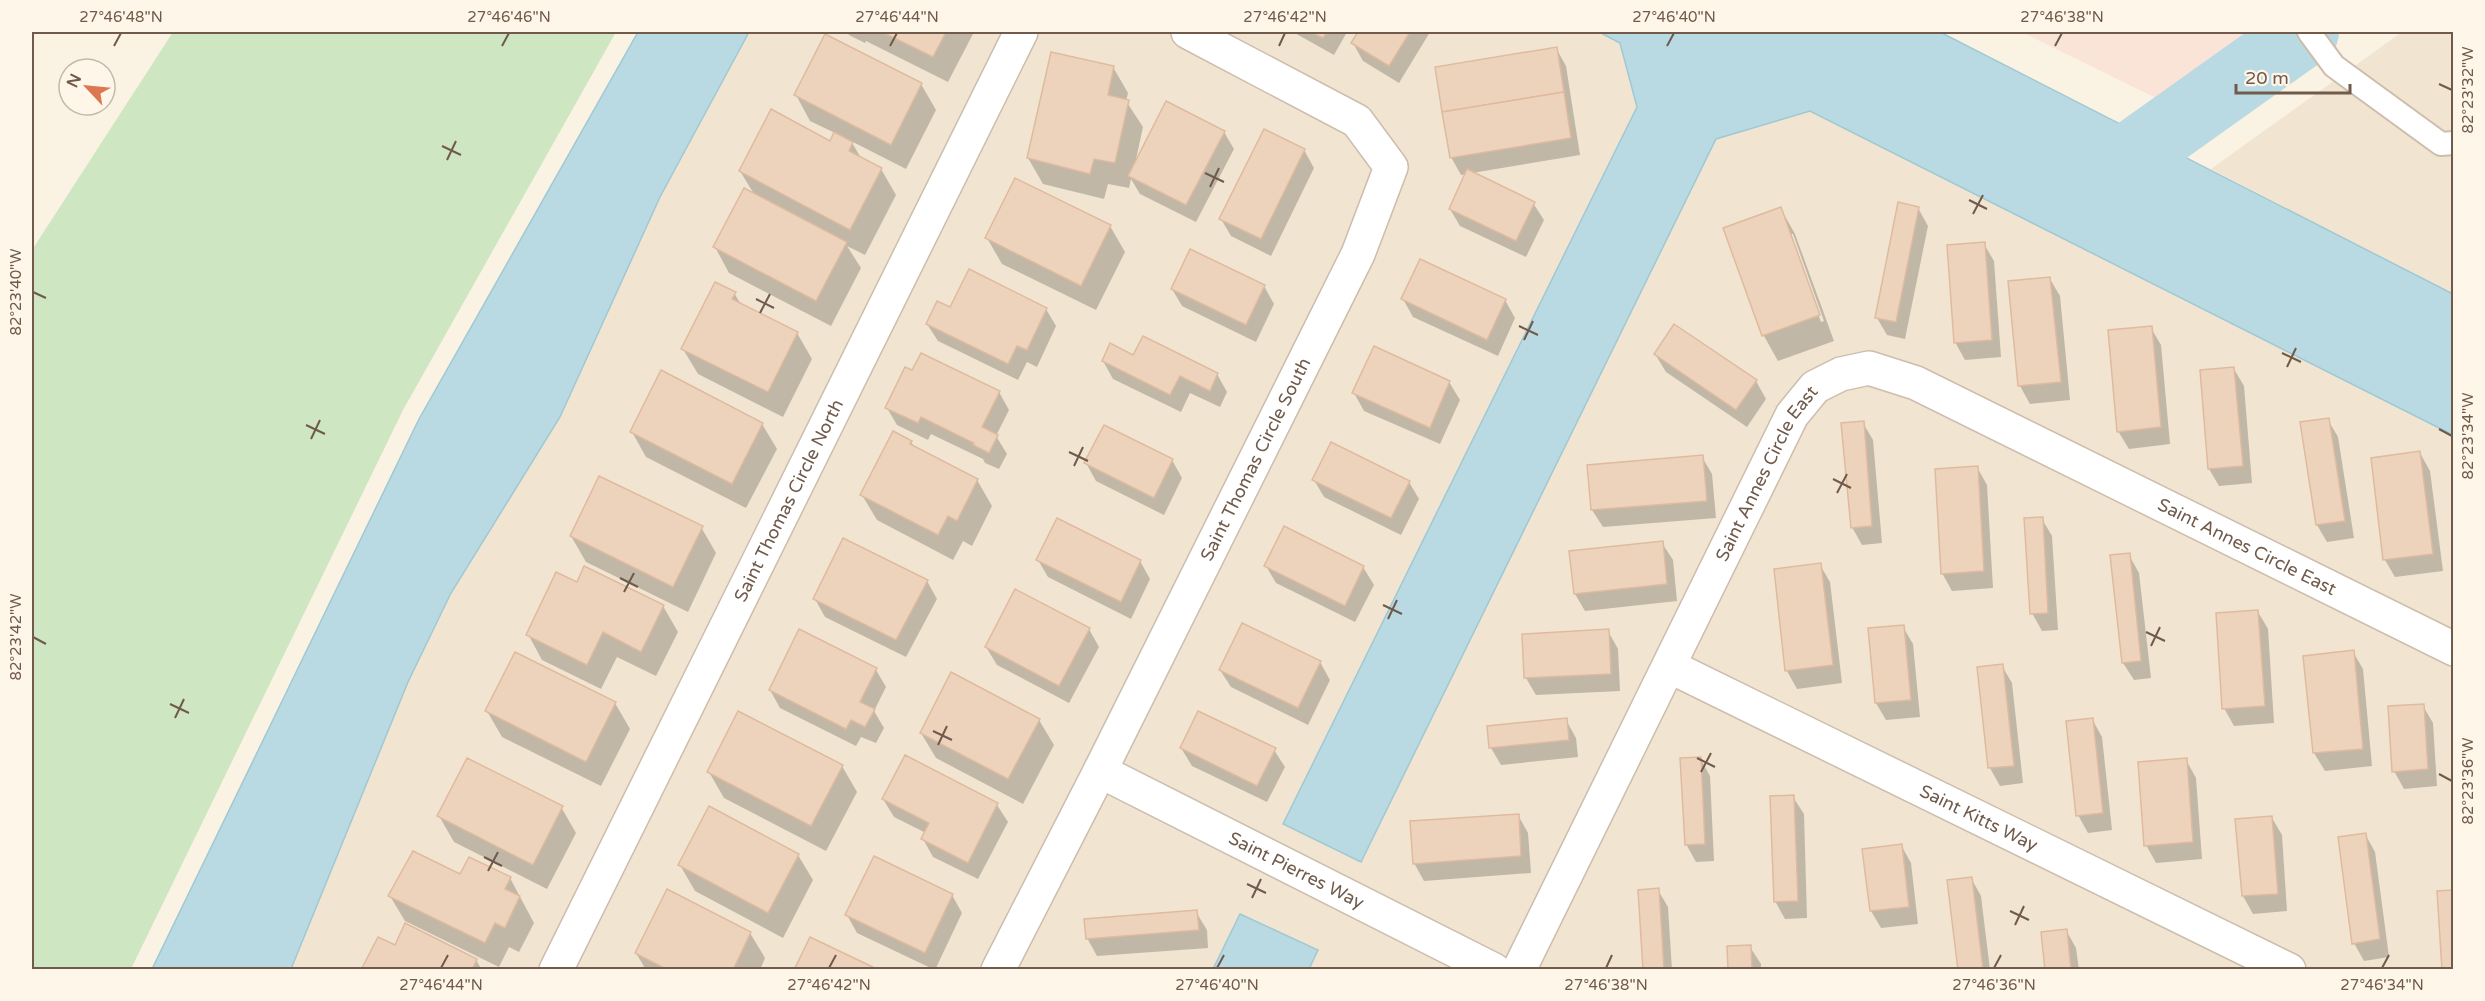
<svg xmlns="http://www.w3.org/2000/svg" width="2485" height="1001" viewBox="0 0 2485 1001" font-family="'Varela Round',sans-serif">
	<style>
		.residential { fill: #f1e5d1 }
		.commercial { fill: #fae3d7 }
		.green { fill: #cfe6c2 }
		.water { fill: #b9dae2; stroke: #a0c8d3; stroke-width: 1.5 }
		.shadow { fill: #0003; fill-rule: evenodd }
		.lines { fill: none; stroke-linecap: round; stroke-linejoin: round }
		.river { stroke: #b9dae2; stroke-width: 68 }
		.building { fill: #eed3bc; stroke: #dfba9e; stroke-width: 1.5 }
		.service-casing { stroke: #cdbdad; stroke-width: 26 }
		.minor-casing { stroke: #cdbdad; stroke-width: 36 }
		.service { stroke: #fff; stroke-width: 22 }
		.minor { stroke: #fff; stroke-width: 33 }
		.ticks { fill: none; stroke: #705a4b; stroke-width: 2 }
		.labels { text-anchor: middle; stroke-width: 6; stroke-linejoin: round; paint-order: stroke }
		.street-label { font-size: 18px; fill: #705a4b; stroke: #fef6e8 }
		.neatline { fill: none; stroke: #705a4b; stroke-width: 2 }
		.ticks-label { font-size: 15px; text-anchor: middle; fill: #705a4b }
	</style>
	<rect width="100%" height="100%" fill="#faf2e2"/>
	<g class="residential">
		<path d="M749,32H1599L1620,43L1637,107L1361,862L1716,139L1810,110L2453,435V969L1309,970L1318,950L1240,914L1213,969L291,970L408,682L451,593L560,417L660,197Z"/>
		<path d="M2402,32H2453V294L2211,169Z"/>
	</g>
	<path class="commercial" d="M2022,32H2252L2164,102Z"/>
	<path class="green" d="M173,32H616L403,410L131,969H32V250Z"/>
	<g class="water">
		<path d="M638,32H749L660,197L560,417L451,593L408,682L291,969H152L419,419Z"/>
		<path d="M1599,32H1940L2453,294V435L1810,111L1716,139L1361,862L1283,824L1637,107L1620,43Z"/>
		<path d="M1240,914L1318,950L1309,969H1213Z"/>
	</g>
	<g class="shadow">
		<path d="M847,32H974L948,82L866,41L865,43L849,35Z"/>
		<path d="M1293,32H1347L1334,55Z"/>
		<path d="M1360,32H1430L1399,83L1363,61L1353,43Z"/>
		<path d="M1556,48L1566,66L1580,155L1472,173L1533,203L1544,220L1526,257L1460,226L1450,209L1467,174L1461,175L1451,157Z"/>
		<path d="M1113,67L1128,93L1126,101L1143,127L1135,164L1224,132L1234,149L1196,222L1140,194L1131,179L1129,188L1108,184L1104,199L1043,184L1028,158Z"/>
		<path d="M921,84L936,110L906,169L851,141L861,158L881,169L896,195L865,255L847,246L861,268L831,326L729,273L715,247L754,194L740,171L830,143L835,133L810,121L796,95Z"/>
		<path d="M1304,150L1314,168L1271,256L1231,236L1221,219Z"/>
		<path d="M1918,208L1928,226L1905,339L1887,335L1877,318Z"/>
		<path d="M1781,209L1795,234L1834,341L1778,361L1764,336L1725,229ZM1790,234H1793L1824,321L1821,322Z"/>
		<path d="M1110,226L1125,252L1096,310L1002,264L987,238Z"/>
		<path d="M1984,244L1994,261L2001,357L1965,360L1955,342Z"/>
		<path d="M2050,279L2060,296L2070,400L2030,404L2020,386L2010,282Z"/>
		<path d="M1264,286L1274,304L1256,342L1182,306L1172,289Z"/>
		<path d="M734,293L742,306L797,333L812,359L783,417L698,374L683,349Z"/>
		<path d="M1403,299L1505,300L1515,318L1498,356L1413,317Z"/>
		<path d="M950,309H1046L1056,326L1037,367L1027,362L1018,380L938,341L927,324Z"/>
		<path d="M2151,328L2161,345L2170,444L2129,449L2118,431Z"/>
		<path d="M1655,354L1756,381L1766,399L1747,427L1666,372Z"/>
		<path d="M1103,361L1217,374L1227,392L1220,407L1190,393L1181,412L1113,379Z"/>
		<path d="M2234,369L2244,386L2252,483L2219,486L2209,469Z"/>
		<path d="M1449,382L1460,400L1440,444L1364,411L1354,393Z"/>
		<path d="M999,392L1009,410L996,436L1007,454L999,469L985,463L983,459L931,434L928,440L897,425L887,408Z"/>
		<path d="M2328,420L2338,437L2354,538L2327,542L2317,525L2301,424Z"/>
		<path d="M1863,423L1873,440L1882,543L1862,545L1852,527Z"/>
		<path d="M762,424L777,449L746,508L646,457L632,432Z"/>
		<path d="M911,442L915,448L977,480L992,506L972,546L963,541L953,560L877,520L862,495Z"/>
		<path d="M2420,453L2430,471L2443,571L2395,577L2385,560L2373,459Z"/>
		<path d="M1702,457L1712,474L1716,518L1603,527L1592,510Z"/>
		<path d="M1172,460L1182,478L1164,515L1096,481L1086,463Z"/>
		<path d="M1977,467L1987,485L1993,588L1952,591L1942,573Z"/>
		<path d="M1314,480L1409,482L1419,499L1401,535L1324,497Z"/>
		<path d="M2042,519L2052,536L2058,630L2042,631L2032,613Z"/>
		<path d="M701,527L716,553L688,612L586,562L571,536Z"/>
		<path d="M1662,543L1673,560L1677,601L1585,611L1575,594Z"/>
		<path d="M2129,555L2139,573L2151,678L2134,680L2123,663L2111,557Z"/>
		<path d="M1038,560L1140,561L1150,579L1131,619L1048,577Z"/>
		<path d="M1820,565L1830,582L1842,683L1797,689L1787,671L1775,571Z"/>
		<path d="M1266,566L1363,567L1374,585L1355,622L1276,583Z"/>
		<path d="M927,581L937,599L906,657L825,617L815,599Z"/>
		<path d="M663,606L678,632L656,676L617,657L601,689L542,660L528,634Z"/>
		<path d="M2258,612L2268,629L2274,723L2234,726L2224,708Z"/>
		<path d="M1903,627L1913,644L1920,717L1886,720L1876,703Z"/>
		<path d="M1089,629L1099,647L1069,703L997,665L986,647Z"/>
		<path d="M1608,631L1618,649L1620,691L1536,695L1526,678Z"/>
		<path d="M2353,652L2363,669L2372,766L2325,771L2314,753L2305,657Z"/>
		<path d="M1320,662L1330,680L1308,725L1231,687L1220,670Z"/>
		<path d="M2002,666L2012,683L2023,783L2000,786L1990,768L1979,669Z"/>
		<path d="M876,670L886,687L874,711L884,728L876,743L861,737L856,746L780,708L770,690Z"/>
		<path d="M615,703L630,729L601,786L502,737L487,711Z"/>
		<path d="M2423,706L2433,723L2437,786L2404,789L2394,771Z"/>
		<path d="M2092,719L2102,737L2112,830L2088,833L2078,815Z"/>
		<path d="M1039,720L1054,745L1023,804L936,758L921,733Z"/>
		<path d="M1566,720L1576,738L1578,757L1501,765L1491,748Z"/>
		<path d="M1181,748L1274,750L1285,767L1267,802L1192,766Z"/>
		<path d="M905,757L997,805L1008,822L978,879L933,857L923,839L926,833L894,817L883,799Z"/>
		<path d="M1700,758L1710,776L1714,861L1696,862L1686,844Z"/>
		<path d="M2186,760L2196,778L2202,859L2156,863L2146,845Z"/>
		<path d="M842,766L857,792L826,851L724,798L709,772Z"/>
		<path d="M1793,797L1804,814L1807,918L1785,919L1775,901Z"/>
		<path d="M561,807L576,833L547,889L454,842L439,816Z"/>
		<path d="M1518,815L1528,833L1531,873L1424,881L1414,863Z"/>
		<path d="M2272,818L2282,835L2287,911L2253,914L2243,896L2237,821Z"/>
		<path d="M2365,834L2375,852L2389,957L2364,961L2354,943Z"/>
		<path d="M1901,845L1911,863L1918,924L1881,928L1871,911L1864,850Z"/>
		<path d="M798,855L813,880L783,938L695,891L680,865Z"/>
		<path d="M461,876L510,878L534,923L519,952L509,947L499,967L405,921L390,896Z"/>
		<path d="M1971,878L1981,896L1990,970H1959Z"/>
		<path d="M1658,890L1668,907L1672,970H1644Z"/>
		<path d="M952,895L962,913L935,970L857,933L847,915Z"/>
		<path d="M1196,912L1207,930L1208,948L1097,956L1087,938Z"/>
		<path d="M2066,930L2076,948L2079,970H2046Z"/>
		<path d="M750,933L765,958L760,970H646L636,953Z"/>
		<path d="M395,947L476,960L482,970H363Z"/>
		<path d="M1750,947L1761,964V970H1730Z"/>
	</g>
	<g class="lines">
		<path class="river" d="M2077,163L2104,175L2305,32"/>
	</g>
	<g class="building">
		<path d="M882,32H946L933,57Z"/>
		<path d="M1311,32H1327L1323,38Z"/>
		<path d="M1358,32H1410L1389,66L1351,43Z"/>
		<path d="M825,34L922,83L891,145L794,95Z"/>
		<path d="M1557,47L1564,92L1442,112L1435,67Z"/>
		<path d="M1051,52L1114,66L1108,95L1129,100L1115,163L1094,159L1090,174L1027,158Z"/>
		<path d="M1564,92L1571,138L1450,158L1442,112Z"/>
		<path d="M1166,101L1225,131L1186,205L1128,176Z"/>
		<path d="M771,109L830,141L834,132L853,142L849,151L882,168L850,230L739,171Z"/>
		<path d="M1264,129L1305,149L1261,239L1219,219Z"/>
		<path d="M1467,169L1535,202L1516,241L1449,209Z"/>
		<path d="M1015,178L1111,225L1081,286L985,238Z"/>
		<path d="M744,188L847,242L816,301L713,247Z"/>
		<path d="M1898,202L1919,207L1896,322L1875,318Z"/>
		<path d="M1781,207L1820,315L1762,336L1723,228Z"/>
		<path d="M1985,242L1992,340L1954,343L1947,245Z"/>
		<path d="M1190,249L1265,285L1246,325L1171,289Z"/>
		<path d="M1420,259L1506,299L1487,340L1401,299Z"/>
		<path d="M969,269L1047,308L1027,350L1017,346L1008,364L926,324L937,301L950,307Z"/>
		<path d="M2050,277L2061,382L2018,386L2008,281Z"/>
		<path d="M715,282L736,292L732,299L798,332L768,392L681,349Z"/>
		<path d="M1674,324L1757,380L1736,410L1654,354Z"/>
		<path d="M2152,326L2161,427L2117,432L2108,330Z"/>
		<path d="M1143,336L1218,373L1210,391L1180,376L1170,395L1102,361L1110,343L1133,355Z"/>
		<path d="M1374,346L1450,381L1430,428L1352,393Z"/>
		<path d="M921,353L1000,391L982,427L998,435L989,453L973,445L974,443L921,417L918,423L885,408L905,367L912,370Z"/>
		<path d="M2234,367L2243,466L2208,469L2200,370Z"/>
		<path d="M661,370L763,423L732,484L630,432Z"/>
		<path d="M2329,418L2345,521L2316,525L2300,422Z"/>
		<path d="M1864,421L1872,526L1851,528L1841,423Z"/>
		<path d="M1104,425L1173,459L1154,498L1084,463Z"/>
		<path d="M893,431L912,441L910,444L978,479L957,521L948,516L938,535L860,495Z"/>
		<path d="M1331,442L1410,481L1391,518L1312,480Z"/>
		<path d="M2420,451L2433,554L2383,560L2371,458Z"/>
		<path d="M1703,455L1707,501L1591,510L1587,465Z"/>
		<path d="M1978,466L1984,571L1941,574L1935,469Z"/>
		<path d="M599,476L703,526L673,587L570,536Z"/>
		<path d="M2043,517L2048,613L2030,614L2024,518Z"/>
		<path d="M1057,518L1141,560L1121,602L1036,560Z"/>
		<path d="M1284,526L1364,566L1345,606L1264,566Z"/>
		<path d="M843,538L928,580L896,640L813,599Z"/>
		<path d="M1663,541L1667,584L1574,594L1569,551Z"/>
		<path d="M2130,553L2141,661L2122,663L2110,555Z"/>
		<path d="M1821,563L1833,665L1785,671L1774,569Z"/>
		<path d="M584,566L664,605L641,652L603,632L587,665L526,635L556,572L577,582Z"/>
		<path d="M1015,589L1090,628L1059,686L985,647Z"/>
		<path d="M2258,610L2265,706L2222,709L2216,613Z"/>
		<path d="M1242,623L1321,661L1298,708L1219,670Z"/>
		<path d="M1904,625L1911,700L1875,703L1868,628Z"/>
		<path d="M799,629L877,668L860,702L875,709L865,727L851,720L846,729L769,690Z"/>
		<path d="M1609,629L1611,674L1524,678L1522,634Z"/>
		<path d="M2354,650L2363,749L2313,753L2303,656Z"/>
		<path d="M515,652L616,702L586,762L485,711Z"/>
		<path d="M2003,664L2014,766L1988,768L1977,667Z"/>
		<path d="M951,672L1040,719L1008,779L920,733Z"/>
		<path d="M2424,704L2428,769L2392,772L2388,706Z"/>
		<path d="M738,711L843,765L811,826L707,772Z"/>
		<path d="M1198,711L1276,748L1257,786L1180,748Z"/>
		<path d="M1567,718L1569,740L1489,748L1487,726Z"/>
		<path d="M2093,718L2103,813L2076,816L2066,721Z"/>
		<path d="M905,755L998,803L968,863L921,839L929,823L882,799Z"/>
		<path d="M1701,757L1705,844L1685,845L1680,758Z"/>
		<path d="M467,758L563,806L533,865L437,816Z"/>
		<path d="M2187,758L2193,842L2144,846L2138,762Z"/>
		<path d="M1794,795L1798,901L1774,902L1770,796Z"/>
		<path d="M709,806L799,854L768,913L678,865Z"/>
		<path d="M1519,814L1521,856L1413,864L1410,821Z"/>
		<path d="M2272,816L2278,894L2242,896L2235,819Z"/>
		<path d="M2366,833L2380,939L2352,944L2338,837Z"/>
		<path d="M1902,844L1909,907L1870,911L1862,849Z"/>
		<path d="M413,851L460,874L469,857L511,877L505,889L520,896L505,928L495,923L485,943L388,896Z"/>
		<path d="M874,856L953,894L925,953L845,915Z"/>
		<path d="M1972,877L1983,970H1958L1947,880Z"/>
		<path d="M1659,888L1664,970H1643L1638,890Z"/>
		<path d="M667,889L751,932L733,970H668L635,953Z"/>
		<path d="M2454,890V970H2442L2437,891Z"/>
		<path d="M1197,910L1199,930L1086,939L1084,919Z"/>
		<path d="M405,923L477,959L472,970H361L378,937L395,945Z"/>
		<path d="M2067,929L2071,970H2045L2041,932Z"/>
		<path d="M810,937L879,970H794Z"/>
		<path d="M1751,945L1752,970H1728L1727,946Z"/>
	</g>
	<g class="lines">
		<defs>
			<path id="service" d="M2309,32L2334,66L2441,144L2454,143"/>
			<g id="minor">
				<path id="s1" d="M1669,666L2289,970"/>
				<path id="s2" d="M1100,771L1494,970"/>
				<path id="s3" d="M556,970L1021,32"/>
				<path id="s4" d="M998,970L1100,771L1358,254L1391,167L1357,121L1188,32"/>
				<path id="s5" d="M1519,970L1792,415L1815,387L1841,374L1869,368L1916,383L2454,649"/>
			</g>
		</defs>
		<use href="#service" class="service-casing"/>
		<use href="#minor" class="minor-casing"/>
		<use href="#service" class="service"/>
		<use href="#minor" class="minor"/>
	</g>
	<path class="ticks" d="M114,46L121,33M502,46L509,33M890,46L897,33M1279,46L1285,33M1667,46L1674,33M2055,46L2062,33M2439,84L2452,90M442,146L461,155M447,160L456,141M1205,173L1224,182M1210,187L1219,168M1969,200L1987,209M1973,214L1983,195M33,292L46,298M756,299L774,308M760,313L770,294M1519,326L1538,335M1524,340L1533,321M2282,353L2301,362M2287,367L2296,348M306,425L325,434M2439,429L2452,436M311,439L320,420M1069,452L1088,461M1074,466L1083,447M1833,479L1851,488M1837,493L1847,474M620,578L638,587M624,592L634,573M1383,605L1402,614M1388,619L1397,600M2146,632L2165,641M33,637L46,644M2151,646L2160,627M170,704L189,713M175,718L184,699M933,731L952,740M938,745L947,726M1697,758L1715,767M1701,772L1711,753M2439,774L2452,781M484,857L502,866M488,871L498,852M1247,884L1266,893M1252,898L1261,879M2010,911L2029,920M2015,925L2024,906M441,968L448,955M829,968L836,955M1217,968L1224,955M1606,968L1612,955M1994,968L2001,955M2382,968L2389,955"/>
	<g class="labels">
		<g class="street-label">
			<text dy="6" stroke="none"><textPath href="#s4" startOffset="572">Saint Thomas Circle South</textPath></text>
			<text dy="6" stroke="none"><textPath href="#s5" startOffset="555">Saint Annes Circle East</textPath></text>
			<text dy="6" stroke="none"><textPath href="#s3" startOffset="524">Saint Thomas Circle North</textPath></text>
			<text dy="6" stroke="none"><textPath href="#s5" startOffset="1131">Saint Annes Circle East</textPath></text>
			<text dy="6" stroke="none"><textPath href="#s1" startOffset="345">Saint Kitts Way</textPath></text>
			<text dy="6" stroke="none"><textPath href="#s2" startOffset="220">Saint Pierres Way</textPath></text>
		</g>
	</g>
	<rect width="2485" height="1001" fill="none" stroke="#fef6e8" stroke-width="66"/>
	<g transform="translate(87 87) rotate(296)"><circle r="28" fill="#fef6e8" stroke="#c5b8a9" stroke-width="1.5"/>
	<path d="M0-4.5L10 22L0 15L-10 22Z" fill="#dc774f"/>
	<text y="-9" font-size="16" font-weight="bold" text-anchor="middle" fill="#705a4b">N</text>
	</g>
	<path d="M2236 84v9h114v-9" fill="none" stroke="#705a4b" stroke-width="3"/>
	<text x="2245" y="84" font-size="18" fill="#705a4b" stroke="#fef6e8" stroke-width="4.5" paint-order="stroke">20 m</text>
	<rect x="33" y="33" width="2419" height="935" class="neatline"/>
	<g class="ticks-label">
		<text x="121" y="22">27°46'48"N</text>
		<text x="509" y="22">27°46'46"N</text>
		<text x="897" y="22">27°46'44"N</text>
		<text x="1285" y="22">27°46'42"N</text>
		<text x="1674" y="22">27°46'40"N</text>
		<text x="2062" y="22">27°46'38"N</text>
		<text transform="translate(2468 90) rotate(-90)" y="5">82°23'32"W</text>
		<text transform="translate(16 292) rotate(-90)" y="5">82°23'40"W</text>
		<text transform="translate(2468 436) rotate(-90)" y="5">82°23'34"W</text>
		<text transform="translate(16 637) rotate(-90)" y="5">82°23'42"W</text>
		<text transform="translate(2468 781) rotate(-90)" y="5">82°23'36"W</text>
		<text x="441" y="990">27°46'44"N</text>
		<text x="829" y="990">27°46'42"N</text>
		<text x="1217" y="990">27°46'40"N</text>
		<text x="1606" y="990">27°46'38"N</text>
		<text x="1994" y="990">27°46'36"N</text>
		<text x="2382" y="990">27°46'34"N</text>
	</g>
</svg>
